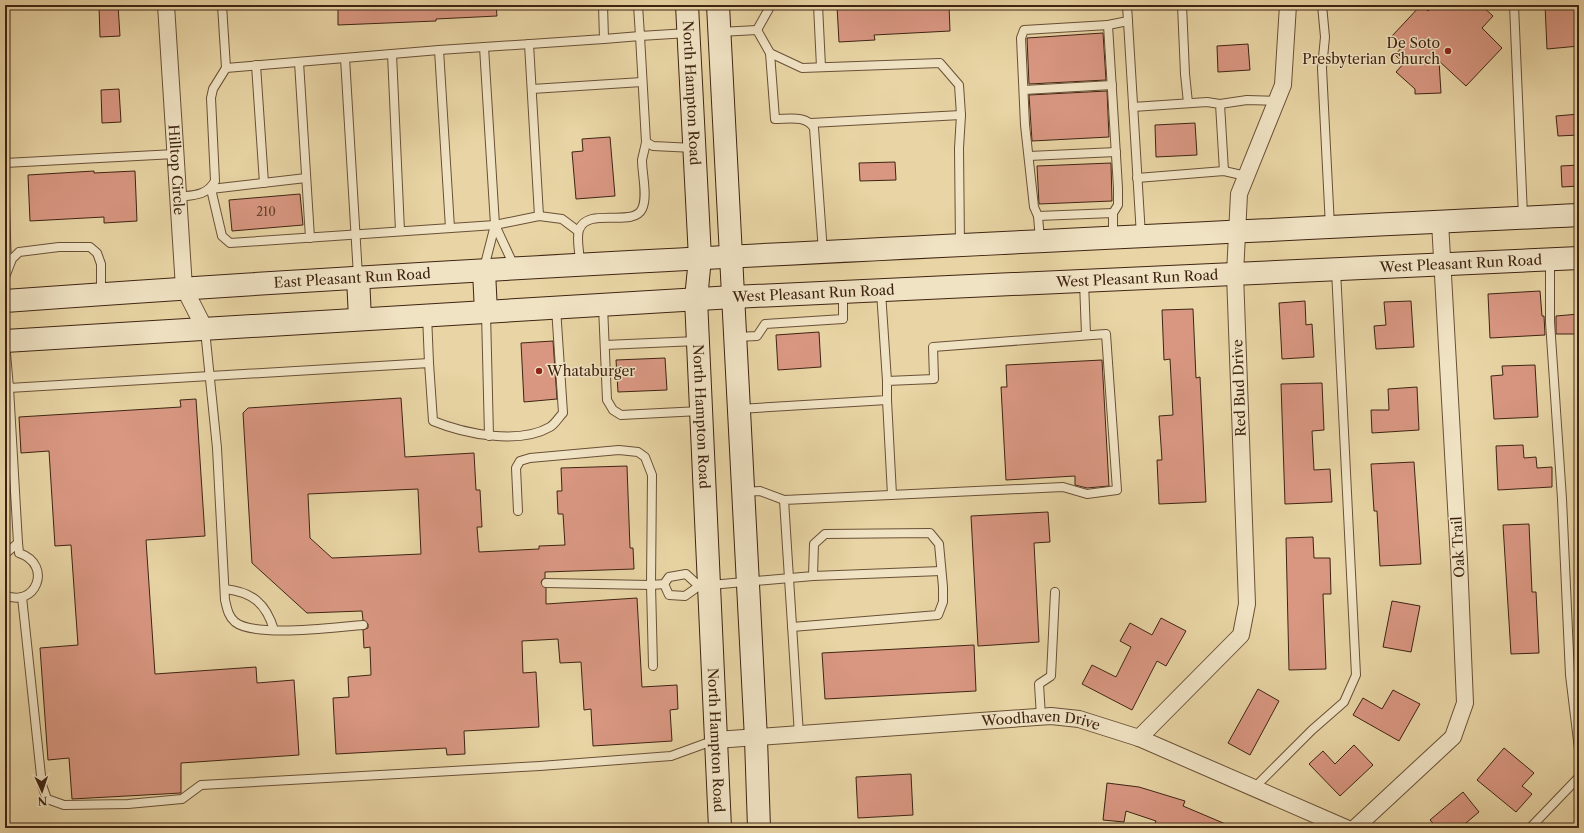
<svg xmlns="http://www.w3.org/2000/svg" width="1584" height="833" viewBox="0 0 1584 833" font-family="'Libre Caslon Text',serif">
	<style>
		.building { fill: #d99782; stroke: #3f2412; fill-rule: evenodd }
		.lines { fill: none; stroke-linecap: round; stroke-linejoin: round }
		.lane-casing { stroke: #695036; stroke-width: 10 }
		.street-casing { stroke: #695036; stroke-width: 18 }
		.secondary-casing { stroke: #3f2412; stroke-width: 24 }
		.lane { stroke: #f0e3c4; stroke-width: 8 }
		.street { stroke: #f0e3c4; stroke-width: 16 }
		.secondary { stroke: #f0e3c4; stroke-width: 22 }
		.poi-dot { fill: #8f2418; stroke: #f0e3c4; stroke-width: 1.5 }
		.labels { text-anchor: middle; stroke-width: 3; stroke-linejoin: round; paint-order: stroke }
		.number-label { font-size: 12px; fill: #66412e }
		.poi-label { font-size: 14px; fill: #3f2412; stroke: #f0e3c4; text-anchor: end }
		.street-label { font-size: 14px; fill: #3f2412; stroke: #f0e3c4 }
	</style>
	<rect width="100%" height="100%" fill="#e8d4a4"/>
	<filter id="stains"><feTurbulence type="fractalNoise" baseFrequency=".005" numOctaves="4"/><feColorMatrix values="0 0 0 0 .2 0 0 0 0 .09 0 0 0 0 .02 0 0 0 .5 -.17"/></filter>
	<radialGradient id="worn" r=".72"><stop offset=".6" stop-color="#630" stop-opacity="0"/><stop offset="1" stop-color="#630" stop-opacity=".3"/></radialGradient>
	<g class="building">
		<path d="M118,5L120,36L100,37L99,6Z"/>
		<path d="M338,5H496L497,16L436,19V21L338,25Z"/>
		<path d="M842,5H949L950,31L874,35L875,40L839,42L837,6Z"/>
		<path d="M1421,5L1428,11L1433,5H1481L1493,16L1482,28L1502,48L1466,86L1439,61L1441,93L1415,94V89L1396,72L1404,63L1395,55L1403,46L1392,36Z"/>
		<path d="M1545,5H1579V46L1547,49Z"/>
		<path d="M1103,33L1106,80L1029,84L1027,38Z"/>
		<path d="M1248,44L1250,70L1218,72L1217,46Z"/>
		<path d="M119,89L121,122L102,123L101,90Z"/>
		<path d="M1107,91L1109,137L1032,141L1029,95Z"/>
		<path d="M1579,114V135L1558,136L1556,116Z"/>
		<path d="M1195,123L1197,155L1156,157L1155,125Z"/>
		<path d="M610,137L615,196L576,199L572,152L583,151L582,139Z"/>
		<path d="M895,162L896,180L860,181L859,163Z"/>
		<path d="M1111,163L1112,201L1039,204L1037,166Z"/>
		<path d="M1579,165V186L1562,187L1561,166Z"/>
		<path d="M94,171V173L135,171L137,221L104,223V217L30,221L28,175Z"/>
		<path d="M300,194L303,225L232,231L229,200Z"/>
		<path d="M1540,291L1542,316H1544L1545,335L1490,338L1488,294Z"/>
		<path d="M1305,301L1306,325L1312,324L1314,357L1282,359L1279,303Z"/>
		<path d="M1411,301L1414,347L1376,349L1374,326L1386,325L1384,302Z"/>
		<path d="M1193,309L1196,378L1200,377L1206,502L1159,504L1157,460H1162L1159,416L1173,415L1170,359L1164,360L1162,310Z"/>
		<path d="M1579,314V334H1556V316Z"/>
		<path d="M819,332L821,367L778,370L776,335Z"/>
		<path d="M553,341L557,399L524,402L521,343Z"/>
		<path d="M665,358L667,390L618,392L616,360Z"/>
		<path d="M1102,360L1109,486L1087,488L1075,485V476L1006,480L1001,387H1007L1006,365Z"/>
		<path d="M1535,365L1538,417L1494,419L1491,376L1503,375L1502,366Z"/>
		<path d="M1322,383L1324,430L1312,431L1314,470L1330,469L1332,502L1285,504L1281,384Z"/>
		<path d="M1417,387L1419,430L1372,433L1371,410H1389L1388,389Z"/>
		<path d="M401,398L405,457L474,453L476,490H480L482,527H477L479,552L539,549V546L565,545L563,514H558L557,491H562L561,468L627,466L630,548H633L634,569L545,572V578L542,580L541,583L546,588V604L637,598L642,687L677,685L678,709L670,710L672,741L593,746L591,709L584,710L581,662L560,663L558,639L522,641L523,673L536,672L539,727L464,731L465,754L447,755L446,748L336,754L333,698L349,697L348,677L371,675L370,647L364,648L363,630L368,628V624L363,620L362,611L307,613L252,563L243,413L248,408ZM418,489L421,554L332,558L310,538L308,494Z"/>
		<path d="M196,399L205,536L146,540L155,674L256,667L257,683L294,680L299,755L181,763V793L72,799L69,758L48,760L40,648L78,645L71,545L55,546L49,451L21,453L19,417L181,407L180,400Z"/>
		<path d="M1523,445L1524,458L1536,457L1537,468L1552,467V487L1498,490L1496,446Z"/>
		<path d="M1414,462L1421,564L1380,566L1377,511H1374L1371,464Z"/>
		<path d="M1048,512L1050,542L1034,543L1039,642L978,646L971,516Z"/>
		<path d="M1529,524L1532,592H1536L1539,653L1511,654L1503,525Z"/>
		<path d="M1313,537L1314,558H1330L1331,594H1323L1326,669L1289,670L1286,538Z"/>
		<path d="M1392,601L1420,606L1411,652L1383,647Z"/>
		<path d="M1161,618L1186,631L1166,666L1157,661L1132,710L1082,684L1092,665L1116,677L1131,647L1120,641L1130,623L1152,635Z"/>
		<path d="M974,645L976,691L825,699L822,653Z"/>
		<path d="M1258,689L1279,701L1250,755L1228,743Z"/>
		<path d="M1393,690L1420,704L1399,741L1353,715L1363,698L1382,709Z"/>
		<path d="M1354,745L1373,765L1340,796L1309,764L1323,751L1335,764Z"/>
		<path d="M1504,748L1534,773L1522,786L1532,794L1516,812L1477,780Z"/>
		<path d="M911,774L913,815L858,818L856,777Z"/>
		<path d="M1107,783L1139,787L1185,801L1183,806L1235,828H1153L1156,821L1126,811L1124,822L1103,820Z"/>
		<path d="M1463,792L1479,812L1460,828H1437L1430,820Z"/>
	</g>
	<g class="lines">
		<defs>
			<g id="lane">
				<path d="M222,5L226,68"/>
				<path d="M638,5L640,36L688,33"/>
				<path d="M818,5L821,67"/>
				<path d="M1127,5L1141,236"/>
				<path d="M1182,5L1185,74L1188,103"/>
				<path d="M1322,5L1325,37L1322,68L1330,227"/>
				<path d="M1514,5L1523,216"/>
				<path d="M1108,25L1128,21"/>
				<path d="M757,30L771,5"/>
				<path d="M720,32L757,30L770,53L802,68L940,63L959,85L961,115L959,148L960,245"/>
				<path d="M604,39L640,36L646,142L653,146L694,148"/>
				<path d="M529,44L539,216"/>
				<path d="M484,47L495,225L484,268"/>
				<path d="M439,50L450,228"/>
				<path d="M770,53L775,119C789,119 806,115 814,128L823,252"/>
				<path d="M392,54L400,231"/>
				<path d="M345,58L358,276"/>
				<path d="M299,62L310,238"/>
				<path d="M256,65L264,183"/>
				<path d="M532,89L642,82"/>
				<path d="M1024,90L1112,85"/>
				<path d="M1220,104L1247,100L1276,101"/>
				<path d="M1133,107L1207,102L1220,104L1224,171"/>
				<path d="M811,123L961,115"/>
				<path d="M1029,156L1116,152"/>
				<path d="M5,163L175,154"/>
				<path d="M306,178L211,189L222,236L230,243L495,225L539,216L562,219L578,231"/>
				<path d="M1137,178L1224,171L1246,176"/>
				<path d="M178,197C193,195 207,196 215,181L211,98L213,89L226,68L439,50L604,39L603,5"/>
				<path d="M5,204L7,268"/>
				<path d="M1038,216L1113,213"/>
				<path d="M495,225L515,268"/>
				<path d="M1040,240L1038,216L1034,207L1025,125L1021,38L1024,30L1108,25L1118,188V205L1113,213V237"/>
				<path d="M1550,260V322L1562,499L1570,675L1579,749"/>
				<path d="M580,263C580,254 576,239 579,230C587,206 633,228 642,209C648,197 642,174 642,160C643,155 645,148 646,142"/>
				<path d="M5,277L12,259L19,252L59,247H90L97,253L101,264V293"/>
				<path d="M1084,282L1086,334"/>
				<path d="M881,292L887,381"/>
				<path d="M603,306L607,400L613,410L621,415L700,411"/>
				<path d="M486,313L489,436"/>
				<path d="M427,315L429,363"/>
				<path d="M205,330L217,448L225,600C227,608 228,616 235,622C255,638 335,627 363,625"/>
				<path d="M736,337L757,336L765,324L843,319V293"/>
				<path d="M5,342L9,388L429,363L433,421C465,434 519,445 550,427C555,424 559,417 563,413L556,308"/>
				<path d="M605,345L697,341"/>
				<path d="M5,388H9L18,543"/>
				<path d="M887,400L892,495"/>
				<path d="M739,409L887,400V381L934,379L933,347L1106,334L1117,490L1087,494L1063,487L784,500L799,735"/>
				<path d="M744,492L760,491L784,500"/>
				<path d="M518,511L516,468L520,461L530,458L619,450L638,452L645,457L652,475L651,585L653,666"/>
				<path d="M5,554L18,543L19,553C54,565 35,609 5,595"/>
				<path d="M813,576L941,571"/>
				<path d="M546,583L651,585L664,584L669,577L686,574L699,586"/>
				<path d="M664,584L669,595L685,596L699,586L813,576L814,544L825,534L930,533L939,544L943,587V602L938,615L792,627"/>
				<path d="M225,589C252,592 266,603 274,630"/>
				<path d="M22,597L42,785L47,799L64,805L128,804L182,799L201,785L540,766L671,756L715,740"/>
				<path d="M1041,717L1039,684L1051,676L1055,592"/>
				<path d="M1254,788L1312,730L1344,702L1356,675L1336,270"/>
				<path d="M1530,828L1579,777"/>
			</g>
			<g id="street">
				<path id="s1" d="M166,5L184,288L205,329"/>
				<path d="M1139,738L1241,635L1247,604L1235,274L1239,194L1283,85L1288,5"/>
				<path id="s2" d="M716,740L1051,716L1079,719L1139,738L1346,828"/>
				<path d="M1355,828L1453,737L1465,703L1459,560L1440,222"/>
			</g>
			<g id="secondary">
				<path id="s3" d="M687,5L700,258L696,299L720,828"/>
				<path d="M718,5L756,739L759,828"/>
				<path d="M484,271L486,312"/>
				<path d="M358,277L360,319"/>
				<path id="s4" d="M5,301C529,263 1054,241 1579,215"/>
				<path id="s5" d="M5,341L733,297L1579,258"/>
			</g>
		</defs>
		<use href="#lane" class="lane-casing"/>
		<use href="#street" class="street-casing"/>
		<use href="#secondary" class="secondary-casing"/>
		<use href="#lane" class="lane"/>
		<use href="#street" class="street"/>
		<use href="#secondary" class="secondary"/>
	</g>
	<g class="poi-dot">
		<circle cx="1448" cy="51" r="4"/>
		<circle cx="539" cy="371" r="4"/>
	</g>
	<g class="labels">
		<g class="number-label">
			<text x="266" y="216">210</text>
		</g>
		<g class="poi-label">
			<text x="1440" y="48">De Soto<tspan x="1440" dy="16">Presbyterian Church</tspan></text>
			<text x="547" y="376" text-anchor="start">Whataburger</text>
		</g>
		<g class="street-label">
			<text dy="5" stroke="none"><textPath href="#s3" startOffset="88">North Hampton Road</textPath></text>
			<text dy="5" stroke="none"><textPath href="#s1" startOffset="165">Hilltop Circle</textPath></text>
			<text dy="5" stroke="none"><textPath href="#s5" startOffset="1458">West Pleasant Run Road</textPath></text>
			<text dy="5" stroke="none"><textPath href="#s4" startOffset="348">East Pleasant Run Road</textPath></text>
			<text dy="5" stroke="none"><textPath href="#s5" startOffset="1134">West Pleasant Run Road</textPath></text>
			<text dy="5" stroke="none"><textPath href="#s5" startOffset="810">West Pleasant Run Road</textPath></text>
			<text transform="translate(1239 388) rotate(-92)" y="5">Red Bud Drive</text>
			<text dy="5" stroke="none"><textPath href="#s3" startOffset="412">North Hampton Road</textPath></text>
			<text transform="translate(1458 547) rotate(-93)" y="5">Oak Trail</text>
			<text dy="5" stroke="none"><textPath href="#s2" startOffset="326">Woodhaven Drive</textPath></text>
			<text dy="5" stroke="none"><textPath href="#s3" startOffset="736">North Hampton Road</textPath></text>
		</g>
	</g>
	<rect width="1584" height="833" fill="none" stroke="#e8d4a4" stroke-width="20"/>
	<rect x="6" y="6" width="1572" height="821" fill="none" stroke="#3f2412" stroke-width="2"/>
	<rect x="10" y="10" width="1564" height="813" fill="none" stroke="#3f2412"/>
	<g transform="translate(42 791) rotate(177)" stroke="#f0e3c4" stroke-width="3" paint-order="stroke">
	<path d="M0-3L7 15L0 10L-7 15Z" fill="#3f2412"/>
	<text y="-6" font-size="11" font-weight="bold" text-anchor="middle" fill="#3f2412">N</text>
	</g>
	<rect width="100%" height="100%" filter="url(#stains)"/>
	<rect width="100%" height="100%" fill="url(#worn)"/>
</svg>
